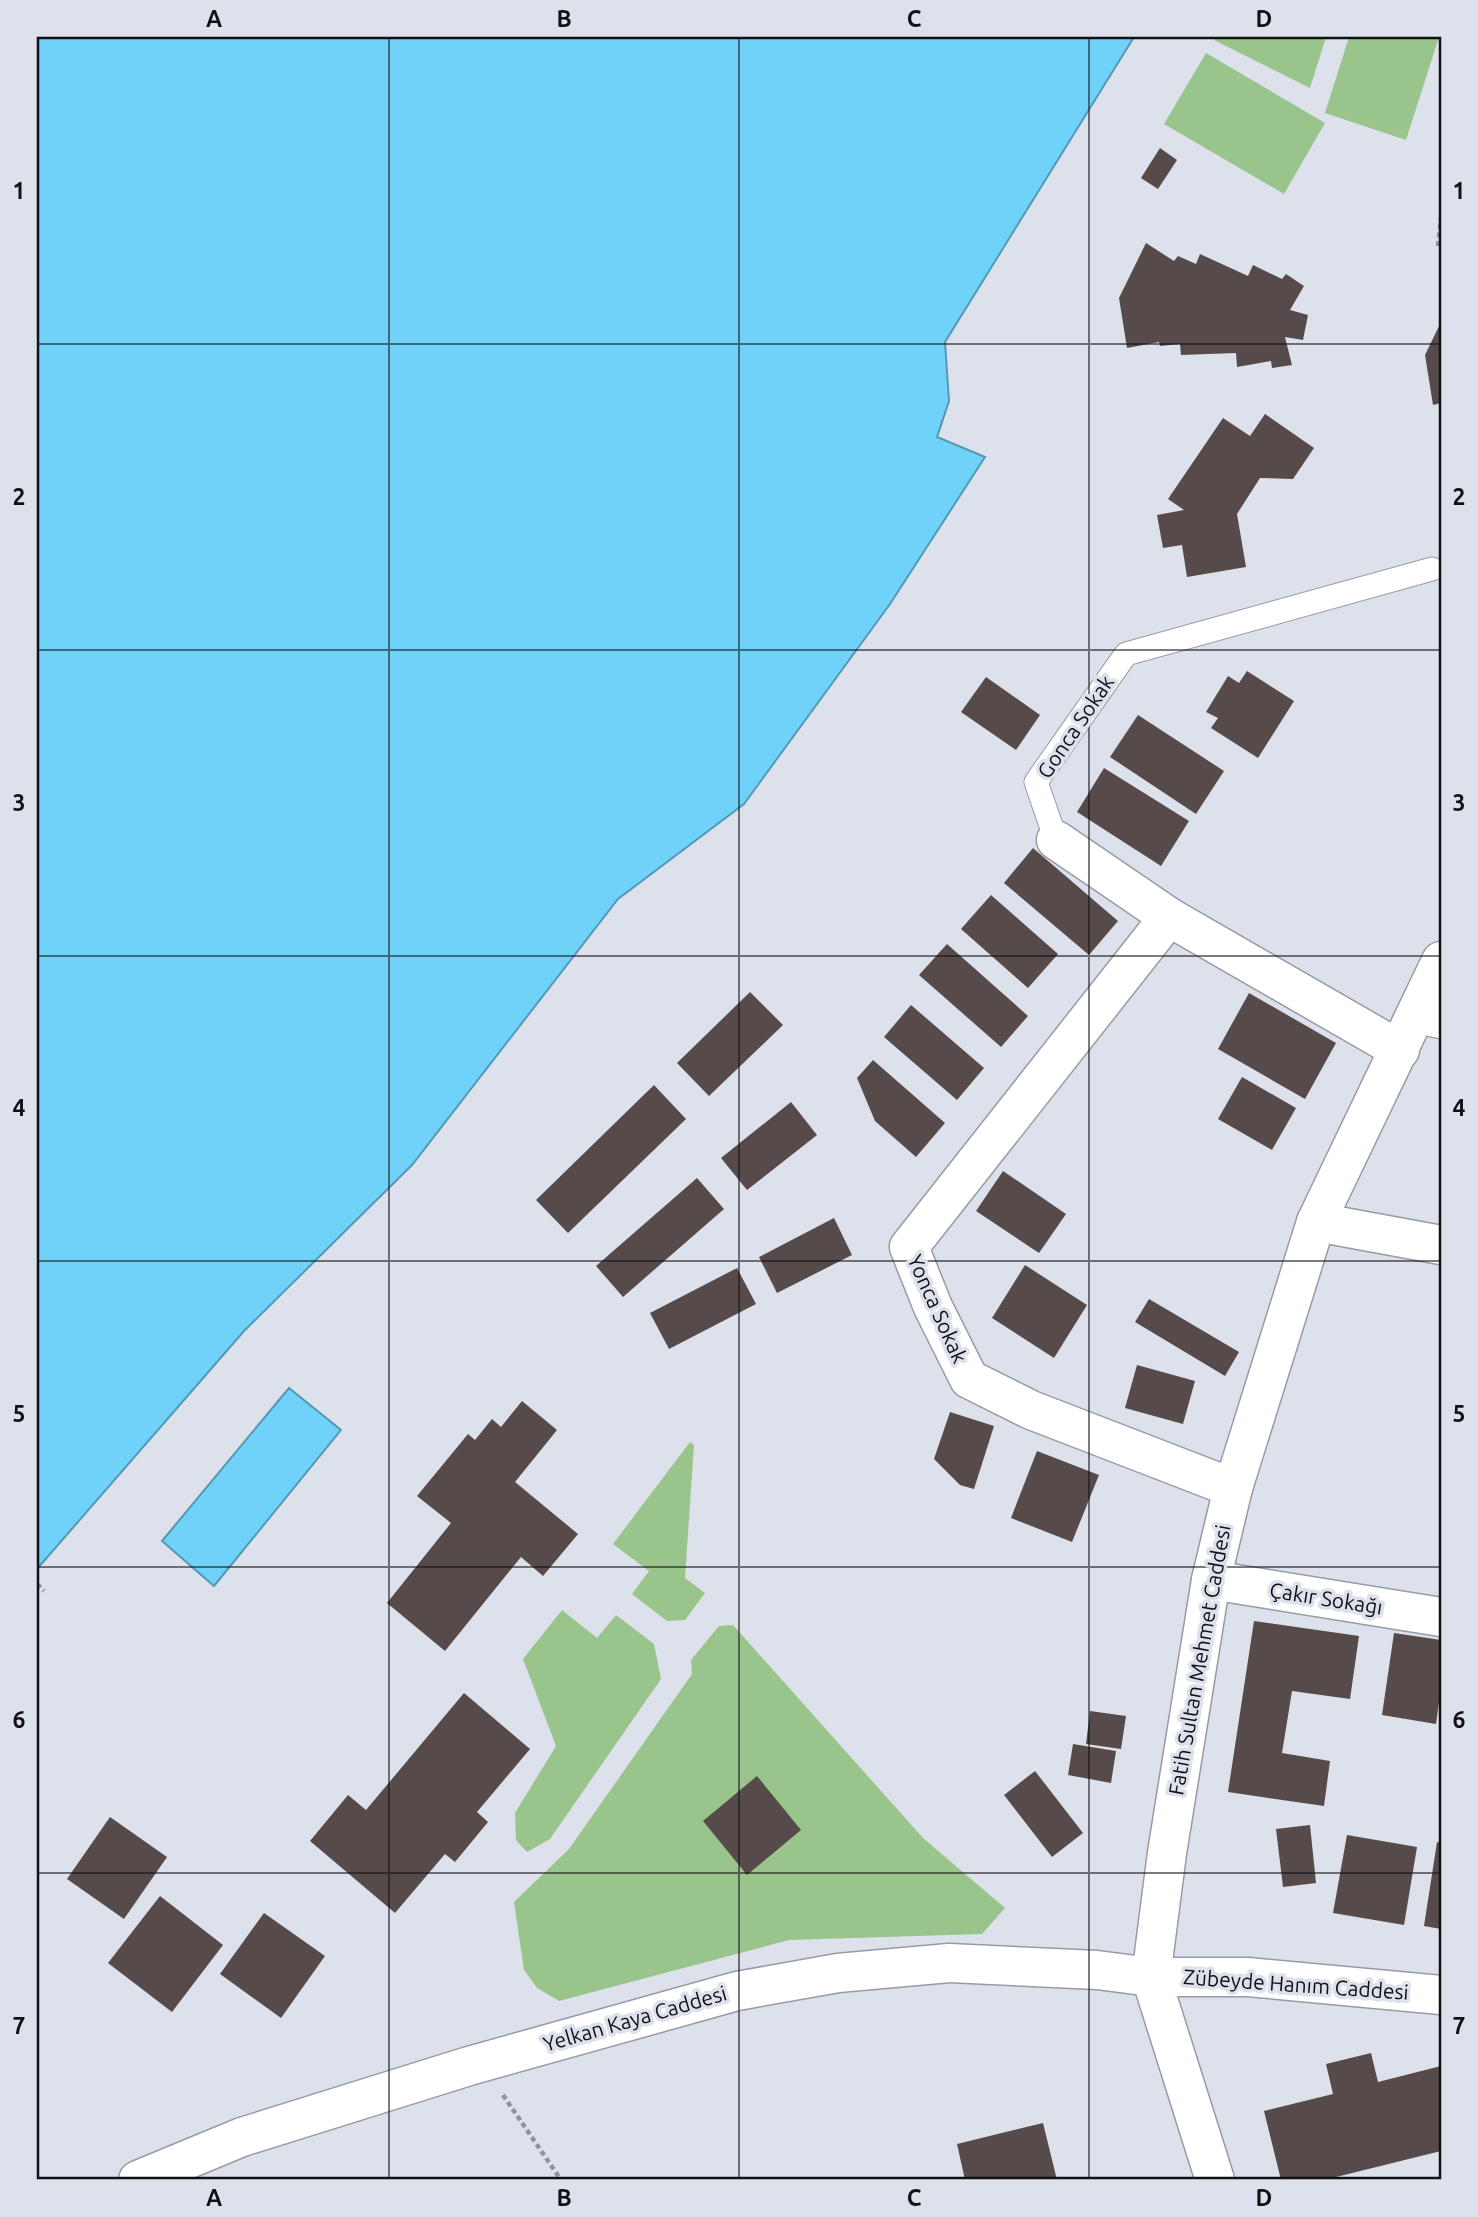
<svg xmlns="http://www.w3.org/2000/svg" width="1478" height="2217" viewBox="0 0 1478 2217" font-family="Ubuntu,sans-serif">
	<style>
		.green { fill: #99c58c }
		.water { fill: #71d2f9; stroke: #5498b4; stroke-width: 2 }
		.building { fill: #564b4a }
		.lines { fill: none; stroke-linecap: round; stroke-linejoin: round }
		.service-casing { stroke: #979ba4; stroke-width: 25 }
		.minor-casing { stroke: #979ba4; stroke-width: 41 }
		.tertiary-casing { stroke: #979ba4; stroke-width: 41 }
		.path { stroke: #91949b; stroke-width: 4.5; stroke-dasharray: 5 3.5; stroke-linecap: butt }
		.service { stroke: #fff; stroke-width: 23 }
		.minor { stroke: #fff; stroke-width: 38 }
		.tertiary { stroke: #fff; stroke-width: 38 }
		.grid { fill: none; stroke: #101114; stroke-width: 2; stroke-opacity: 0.55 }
		.labels { text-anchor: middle; stroke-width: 7; stroke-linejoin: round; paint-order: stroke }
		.street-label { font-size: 21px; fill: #101114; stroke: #dde1eb }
		.neatline { fill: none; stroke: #101114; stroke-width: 2.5 }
		.grid-label { font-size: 23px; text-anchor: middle; font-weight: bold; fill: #101114 }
	</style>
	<rect width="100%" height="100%" fill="#dde1eb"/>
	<g class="green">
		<path d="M1216,37H1326L1310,88L1214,40Z"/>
		<path d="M1349,37H1439L1406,140L1325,113Z"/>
		<path d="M1206,53L1325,123L1284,194L1164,124Z"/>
		<path d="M690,1442L694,1445L685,1578L705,1593L685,1620L667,1621L632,1594L649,1571L613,1544Z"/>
		<path d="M562,1610L597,1638L616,1615L654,1644L661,1679L550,1839L527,1852L516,1840L515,1813L556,1746L523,1659Z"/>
		<path d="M733,1625L923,1838L1005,1908L982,1934L789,1940L559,2001L537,1988L524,1970L514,1902L569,1849L692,1674L691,1660L719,1626Z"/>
	</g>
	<g class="water">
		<path d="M37,37H1134L945,342L949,401L937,437L985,457L890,604L744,804L618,899L412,1165L244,1331L37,1569Z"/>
		<path d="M289,1388L341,1430L214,1586L162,1541Z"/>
	</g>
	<g class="building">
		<path d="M1160,148L1177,160L1158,189L1141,178Z"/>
		<path d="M1146,243L1174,261L1178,256L1196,264L1200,254L1248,276L1253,265L1282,279L1286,274L1304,286L1290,310L1308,315L1303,340L1285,337L1292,365L1272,368L1271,361L1237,367L1236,353L1181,355L1180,344L1160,346L1159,342L1127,348L1119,298Z"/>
		<path d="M1441,322V403L1433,405L1425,355Z"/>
		<path d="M1265,414L1314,448L1293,479L1260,478L1237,514L1246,567L1187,577L1182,545L1163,548L1157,515L1184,510L1168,499L1223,418L1250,436Z"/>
		<path d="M1247,671L1294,701L1258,758L1211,728L1218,718L1206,712L1228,676L1239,683Z"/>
		<path d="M986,677L1040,715L1016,750L961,712Z"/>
		<path d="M1138,715L1224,771L1196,814L1110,757Z"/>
		<path d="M1104,768L1189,821L1161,866L1077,812Z"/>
		<path d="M1033,848L1118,921L1089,955L1004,883Z"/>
		<path d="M991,895L1058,954L1028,988L961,929Z"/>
		<path d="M947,944L1028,1016L1001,1047L919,975Z"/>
		<path d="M750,992L783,1025L709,1096L677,1063Z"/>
		<path d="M1249,993L1336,1043L1305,1099L1218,1049Z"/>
		<path d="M911,1005L984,1068L957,1100L884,1037Z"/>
		<path d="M873,1060L945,1123L916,1157L875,1121L857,1078Z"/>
		<path d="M1242,1077L1296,1108L1272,1150L1218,1119Z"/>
		<path d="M654,1085L686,1119L568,1233L536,1200Z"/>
		<path d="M791,1102L817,1135L747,1190L721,1158Z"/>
		<path d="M1003,1171L1066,1214L1039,1253L976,1211Z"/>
		<path d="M697,1178L724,1209L623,1297L596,1266Z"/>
		<path d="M834,1218L852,1255L777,1293L759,1257Z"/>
		<path d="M1025,1265L1087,1305L1054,1358L992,1318Z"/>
		<path d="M737,1268L756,1304L669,1349L650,1313Z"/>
		<path d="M1149,1299L1239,1352L1225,1376L1135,1322Z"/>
		<path d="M1137,1365L1195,1381L1183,1424L1125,1408Z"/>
		<path d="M522,1401L557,1430L515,1482L578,1534L543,1576L521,1557L445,1651L387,1603L451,1523L417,1496L468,1434L475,1440L492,1419L501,1427Z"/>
		<path d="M950,1412L994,1426L974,1489L960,1485L934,1459Z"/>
		<path d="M1037,1451L1099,1475L1072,1542L1011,1518Z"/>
		<path d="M1254,1621L1359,1636L1350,1699L1292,1691L1282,1753L1330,1761L1324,1806L1228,1792Z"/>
		<path d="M1394,1633L1441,1640V1688L1436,1724L1382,1715Z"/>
		<path d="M464,1693L530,1749L477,1812L488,1822L455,1862L445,1854L395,1913L310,1841L348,1795L366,1810Z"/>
		<path d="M1090,1711L1126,1716L1121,1749L1086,1744Z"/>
		<path d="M1073,1744L1116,1751L1111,1783L1068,1775Z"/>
		<path d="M1035,1771L1083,1833L1052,1857L1004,1795Z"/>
		<path d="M757,1776L801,1830L747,1875L703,1821Z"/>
		<path d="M110,1817L167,1857L124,1919L67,1879Z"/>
		<path d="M1310,1825L1316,1883L1283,1887L1276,1829Z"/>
		<path d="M1347,1835L1417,1847L1404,1925L1333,1913Z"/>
		<path d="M1437,1842L1441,1843V1929L1424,1926Z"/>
		<path d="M160,1896L223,1945L172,2012L108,1963Z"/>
		<path d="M264,1913L325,1956L281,2018L220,1974Z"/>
		<path d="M1371,2053L1378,2082L1441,2066V2151L1324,2180H1281L1264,2111L1333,2094L1326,2064Z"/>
		<path d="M1043,2123L1057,2180H965L957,2144Z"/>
	</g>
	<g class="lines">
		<defs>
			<path id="service" d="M1056,840L1036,782L1126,654L1432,569"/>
			<g id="minor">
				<path d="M1056,840L1169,917L1400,1050"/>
				<path d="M1169,917L909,1247L933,1307L969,1379L1031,1410L1233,1488"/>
				<path d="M1416,1014L1441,1019"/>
				<path d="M1316,1222L1441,1245"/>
				<path d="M1211,1580L1441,1617"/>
				<path d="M1151,1977H1248L1441,1995"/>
			</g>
			<g id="tertiary">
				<path d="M138,2180L242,2137L469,2066L737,1991L838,1973L949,1963L1097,1970L1151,1977"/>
				<path d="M1215,2180L1151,1977L1167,1853L1211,1580L1233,1488L1316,1222L1441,961"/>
			</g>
		</defs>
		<use href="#service" class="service-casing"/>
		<use href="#minor" class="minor-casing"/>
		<use href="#tertiary" class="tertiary-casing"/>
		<g class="path">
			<path d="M1438,246L1441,217"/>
			<path d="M37,1584L44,1591"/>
			<path d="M503,2095L561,2180"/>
		</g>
		<use href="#service" class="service"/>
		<use href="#minor" class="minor"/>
		<use href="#tertiary" class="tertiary"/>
	</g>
	<path class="grid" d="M389,37V2180M739,37V2180M1089,37V2180M37,344H1441M37,650H1441M37,956H1441M37,1261H1441M37,1567H1441M37,1873H1441"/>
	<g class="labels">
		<g class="street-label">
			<text transform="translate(1076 727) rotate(-56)" y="7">Gonca Sokak</text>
			<text transform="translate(937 1309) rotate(66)" y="7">Yonca Sokak</text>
			<text transform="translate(1326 1599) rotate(9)" y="7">Çakır Sokağı</text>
			<text transform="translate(1200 1660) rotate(-80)" y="7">Fatih Sultan Mehmet Caddesi</text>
			<text transform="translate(1296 1985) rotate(4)" y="7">Zübeyde Hanım Caddesi</text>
			<text transform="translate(635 2019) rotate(-16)" y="7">Yelkan Kaya Caddesi</text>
		</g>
	</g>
	<rect width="1478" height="2217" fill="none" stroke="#dde1eb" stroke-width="77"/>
	<rect x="38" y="38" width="1402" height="2140" class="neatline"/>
	<g class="grid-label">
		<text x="214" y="27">A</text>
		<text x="564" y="27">B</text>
		<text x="914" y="27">C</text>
		<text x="1264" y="27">D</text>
		<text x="19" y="199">1</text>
		<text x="1459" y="199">1</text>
		<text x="19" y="505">2</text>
		<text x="1459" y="505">2</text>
		<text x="19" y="811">3</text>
		<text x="1459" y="811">3</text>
		<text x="19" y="1116">4</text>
		<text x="1459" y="1116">4</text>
		<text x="19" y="1422">5</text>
		<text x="1459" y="1422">5</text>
		<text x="19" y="1728">6</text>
		<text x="1459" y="1728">6</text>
		<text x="19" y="2034">7</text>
		<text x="1459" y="2034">7</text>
		<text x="214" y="2206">A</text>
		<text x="564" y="2206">B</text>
		<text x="914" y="2206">C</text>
		<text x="1264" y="2206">D</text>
	</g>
</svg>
